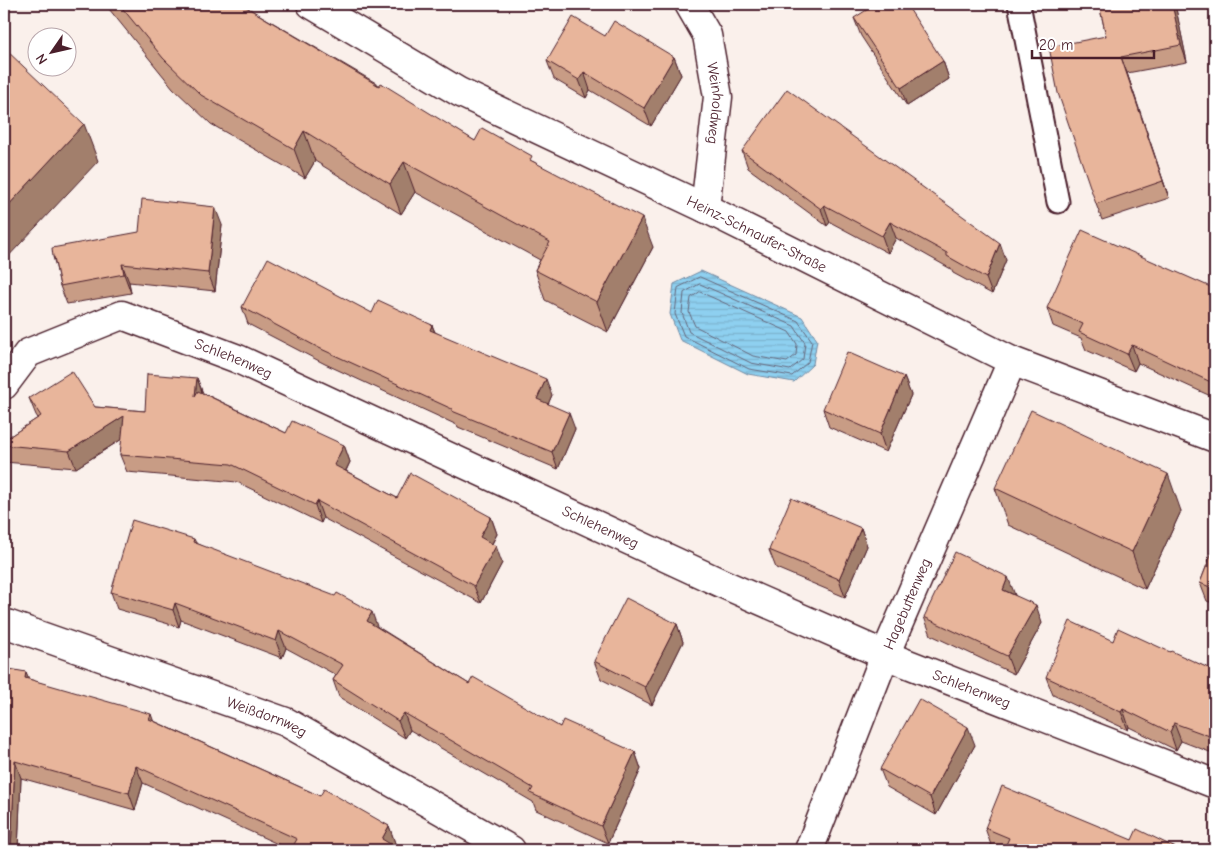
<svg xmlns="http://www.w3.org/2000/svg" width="1219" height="854" viewBox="0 0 1219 854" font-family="'Comic Neue',sans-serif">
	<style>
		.water { fill: url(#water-rules); stroke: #7389a1 }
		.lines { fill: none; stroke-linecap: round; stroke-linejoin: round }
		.shore { stroke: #65667a; stroke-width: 1 }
		.service-casing { stroke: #4a1f2b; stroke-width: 25 }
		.minor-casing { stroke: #4a1f2b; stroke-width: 31 }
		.service { stroke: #fff; stroke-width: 21 }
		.minor { stroke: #fff; stroke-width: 28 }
		.wall { fill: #c89c85; stroke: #4a1f2b }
		.shaded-wall { fill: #a27f6c; stroke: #4a1f2b }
		.building { fill: #e8b59b; stroke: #4a1f2b }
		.labels { text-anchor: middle; stroke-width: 4.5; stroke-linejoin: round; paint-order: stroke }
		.street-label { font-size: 15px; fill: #4a1f2b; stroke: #fff }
	</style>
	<defs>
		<pattern id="water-rules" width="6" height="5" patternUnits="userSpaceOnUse" patternTransform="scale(1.25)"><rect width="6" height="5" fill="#8ed0f0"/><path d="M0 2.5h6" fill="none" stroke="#7cb2ce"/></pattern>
	</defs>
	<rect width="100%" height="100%" fill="#faf0eb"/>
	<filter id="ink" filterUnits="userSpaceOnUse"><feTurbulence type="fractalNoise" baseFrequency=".02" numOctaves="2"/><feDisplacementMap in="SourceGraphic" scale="10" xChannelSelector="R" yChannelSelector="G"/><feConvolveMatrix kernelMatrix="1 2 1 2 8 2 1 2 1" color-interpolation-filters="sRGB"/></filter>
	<g filter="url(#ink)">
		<path class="water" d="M701,271L802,317L817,340L813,364L794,382L748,374L680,340L670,314L674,284Z"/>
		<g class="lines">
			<g class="shore">
				<path d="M700,277L798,321L812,341L808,362L792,376L749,369L684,336L675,314L678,288Z"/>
				<path d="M700,284L794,326L805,343L803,359L790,370L751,363L689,332L682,313L684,293Z"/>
				<path d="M700,292L789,332L797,344L796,355L787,362L753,356L695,326L689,312L691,298Z"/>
			</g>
			<defs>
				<path id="service" d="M1019,4L1058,202"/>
				<g id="minor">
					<path id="s1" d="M311,4L459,92L705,208L1012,361L1215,438"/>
					<path id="s2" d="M689,4L707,35L718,97L705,208"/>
					<path id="s3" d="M4,385L28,353L122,315L238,359L721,583L885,655L1215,784"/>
					<path id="s4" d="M4,623L286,722L511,850"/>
					<path id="s5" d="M809,850L885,655L1012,361"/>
				</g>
			</defs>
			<use href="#service" class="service-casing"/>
			<use href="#minor" class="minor-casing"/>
			<use href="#service" class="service"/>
			<use href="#minor" class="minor"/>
		</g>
		<g class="wall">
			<path d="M105,4H241L475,141L534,162L653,247L608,332L545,300L535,270L540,260L415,192L401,214L315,161L305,178L211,124L173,88Z"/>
			<path d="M1099,4H1175L1187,62L1127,73L1169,198L1102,220L1096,204L1106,36Z"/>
			<path d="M854,18L943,61L949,79L907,106L861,36Z"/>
			<path d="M605,36L674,57L681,75L651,126L590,90L586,98L554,79L547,61Z"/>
			<path d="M742,151L1006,260L992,294L953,273L951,269L896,238L888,253L830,222L827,226L748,168Z"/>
			<path d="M222,225L215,291L129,282L131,293L67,304L60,286L56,267L53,257Z"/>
			<path d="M1215,289V398L1138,363L1134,371L1086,350L1081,338L1053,326L1047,308Z"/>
			<path d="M242,307L372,313L432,325L435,332L552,395L548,404L575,429L558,469L458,427L457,425L325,364L248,324Z"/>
			<path d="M904,377L911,395L886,452L829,427L823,409Z"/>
			<path d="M197,378L203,393L286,433L344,445L350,462L346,471L397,498L491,517L497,534L492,544L502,563L481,603L323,518L321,523L237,482L127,472L120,455L122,439L76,468L4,462V440L38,418L36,415L29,398L95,407L145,411Z"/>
			<path d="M995,488L1181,511L1145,589L1008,525Z"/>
			<path d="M861,528L867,546L845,597L776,568L769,550Z"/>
			<path d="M194,539L196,543L378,627L469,684L560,727L635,752L641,769L608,843L536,810L533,802L410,730L405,738L339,697L333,680L336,675L286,648L282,658L181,620L179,627L117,609L111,592Z"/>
			<path d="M1215,544V604L1207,601L1200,583Z"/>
			<path d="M1015,595L1042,623L1014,674L931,635L924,617Z"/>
			<path d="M677,624L683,642L652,705L601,679L594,661Z"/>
			<path d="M1113,641L1170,652L1215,671V754L1181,741L1176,750L1129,727L1128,730L1053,695L1046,677Z"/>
			<path d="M26,672L29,679L154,721L320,796L389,826L395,843L291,850L143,783L135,810L21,778L18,850H4Z"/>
			<path d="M975,745L936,815L887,787L880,769Z"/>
			<path d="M985,828L1132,840L1180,850H1004L991,845Z"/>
		</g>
		<g class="shaded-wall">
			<path d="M1172,4H1175L1187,62L1181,45Z"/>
			<path d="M674,57L681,75L651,126L644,108Z"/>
			<path d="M1121,57L1127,73L1169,198L1163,181Z"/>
			<path d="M943,61L949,79L907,106L901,88Z"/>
			<path d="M584,72L590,90L586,98L579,80Z"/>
			<path d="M84,124L98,161L4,261V210Z"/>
			<path d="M304,131L315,161L305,178L294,149Z"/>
			<path d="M404,162L415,192L401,214L390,184Z"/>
			<path d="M824,205L830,222L827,226L821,209Z"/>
			<path d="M215,207L222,225L215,291L208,273Z"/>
			<path d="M642,218L653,247L608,332L597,302Z"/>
			<path d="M890,222L896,238L888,253L882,236Z"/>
			<path d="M1000,243L1006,260L992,294L986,278Z"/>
			<path d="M122,264L129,282L131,293L124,274Z"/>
			<path d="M432,325L438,341L430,330Z"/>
			<path d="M1132,345L1138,363L1134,371L1127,354Z"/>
			<path d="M904,377L911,395L886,452L880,434Z"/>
			<path d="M197,378L203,395L195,396Z"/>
			<path d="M546,379L552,395L543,416L537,399Z"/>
			<path d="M569,413L575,429L558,469L552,452Z"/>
			<path d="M124,416L130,434L76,468L69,451Z"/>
			<path d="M344,445L350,462L340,482L334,465Z"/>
			<path d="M1168,474L1181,511L1145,589L1132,552Z"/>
			<path d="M317,501L323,518L321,523L315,505Z"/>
			<path d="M491,517L497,534L486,554L480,537Z"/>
			<path d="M861,528L867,546L845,597L839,579Z"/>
			<path d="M496,546L502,563L481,603L474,586Z"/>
			<path d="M1008,577L1015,595L1003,590Z"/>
			<path d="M175,603L181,620L179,627L173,610Z"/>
			<path d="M1036,605L1042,623L1014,674L1007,656Z"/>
			<path d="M372,612L378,629L367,621Z"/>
			<path d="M677,624L683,642L652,705L645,687Z"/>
			<path d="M279,631L286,648L282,658L276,641Z"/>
			<path d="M26,672L32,689L25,678Z"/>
			<path d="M1123,709L1129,727L1128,730L1121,712Z"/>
			<path d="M404,713L410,730L405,738L398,721Z"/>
			<path d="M151,714L157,731L149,719Z"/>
			<path d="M1174,723L1181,741L1176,750L1170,732Z"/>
			<path d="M968,727L975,745L936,815L930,797Z"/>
			<path d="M635,752L641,769L608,843L601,826Z"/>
			<path d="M15,761L21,778L18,850H11Z"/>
			<path d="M136,766L143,783L135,810L129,793Z"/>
			<path d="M389,826L395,843L391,850L382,839Z"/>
		</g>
		<g class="building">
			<path d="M119,4H241L379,86L381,83L475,141L482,128L532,156L530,160L642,218L597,302L535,270L550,242L404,162L390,184L304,131L294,149L201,95L163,58Z"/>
			<path d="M876,4H906L943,61L901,88L854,18Z"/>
			<path d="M1099,4H1172L1181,45L1121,57L1163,181L1096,204L1058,93L1049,47L1106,36Z"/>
			<path d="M573,17L605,36L614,21L674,57L644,108L584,72L579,80L547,61Z"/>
			<path d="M4,48L84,124L4,210Z"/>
			<path d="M787,89L1000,243L986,278L947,256V253L890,222L882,236L824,205L821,209L742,151Z"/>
			<path d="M142,199L215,207L208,273L122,264L124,274L60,286L54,257H53L52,248L139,232Z"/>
			<path d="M1082,230L1215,289V384L1132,345L1127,354L1079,332L1083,324L1047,308Z"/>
			<path d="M268,258L372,313L378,300L432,325L430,330L546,379L537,399L569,413L552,452L452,411V409L319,348L242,307Z"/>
			<path d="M847,352L904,377L880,434L823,409Z"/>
			<path d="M72,371L95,407L145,411L147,374L197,378L195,396L198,391L286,433L292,421L344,445L334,465L397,498L410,473L491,517L480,537L496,546L474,586L317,501L315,505L231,464L120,455L124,416L69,451L4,445V440L41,416L29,398Z"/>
			<path d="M1031,410L1168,474L1132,552L995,488Z"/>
			<path d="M791,498L861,528L839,579L769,550Z"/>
			<path d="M132,520L194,539L193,542L335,596L337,593L372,612L367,621L469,684L473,677L560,727L563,720L635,752L601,826L530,793L533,788L404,713L398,721L333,680L343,665L279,631L276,641L175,603L173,610L111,592Z"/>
			<path d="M1215,544V589L1200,583Z"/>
			<path d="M955,552L1008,577L1003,590L1036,605L1007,656L924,617Z"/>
			<path d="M626,598L677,624L645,687L594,661Z"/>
			<path d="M1070,621L1113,641L1118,628L1170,652L1171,651L1215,671V738L1174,723L1170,732L1123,709L1121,712L1046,677Z"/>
			<path d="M4,668L26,672L25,678L151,714L149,719L320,796L324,789L389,826L382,839L400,850H291L297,839L136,766L129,793L15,761L11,850H4Z"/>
			<path d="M919,699L968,727L930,797L880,769Z"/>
			<path d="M1002,786L1132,840L1137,829L1180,850H1008L1004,849L1009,838L985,828Z"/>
		</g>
	</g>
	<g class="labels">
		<g class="street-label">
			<text dy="5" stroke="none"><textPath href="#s2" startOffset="105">Weinholdweg</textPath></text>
			<text dy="5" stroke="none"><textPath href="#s1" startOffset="502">Heinz-Schnaufer-Straße</textPath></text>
			<text dy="5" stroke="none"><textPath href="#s3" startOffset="261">Schlehenweg</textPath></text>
			<text dy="5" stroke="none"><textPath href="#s3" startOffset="665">Schlehenweg</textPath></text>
			<text dy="5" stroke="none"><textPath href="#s5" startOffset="265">Hagebuttenweg</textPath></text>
			<text dy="5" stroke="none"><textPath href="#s3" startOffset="1070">Schlehenweg</textPath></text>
			<text dy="5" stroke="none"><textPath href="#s4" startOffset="279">Weißdornweg</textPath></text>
		</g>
	</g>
	<rect width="1219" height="854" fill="none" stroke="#fff" stroke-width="20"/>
	<rect x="10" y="10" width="1199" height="834" fill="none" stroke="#4a1f2b" stroke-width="2" filter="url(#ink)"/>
	<g transform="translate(52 52) rotate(236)"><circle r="24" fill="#ffffff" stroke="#b7a5aa"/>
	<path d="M0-4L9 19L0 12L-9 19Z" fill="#4a1f2b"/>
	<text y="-8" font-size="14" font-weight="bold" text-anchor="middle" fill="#4a1f2b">N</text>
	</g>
	<path d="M1032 50v8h122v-8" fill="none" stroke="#4a1f2b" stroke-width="2.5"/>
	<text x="1039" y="50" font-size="15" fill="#4a1f2b" stroke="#ffffff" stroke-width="4" paint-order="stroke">20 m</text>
</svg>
